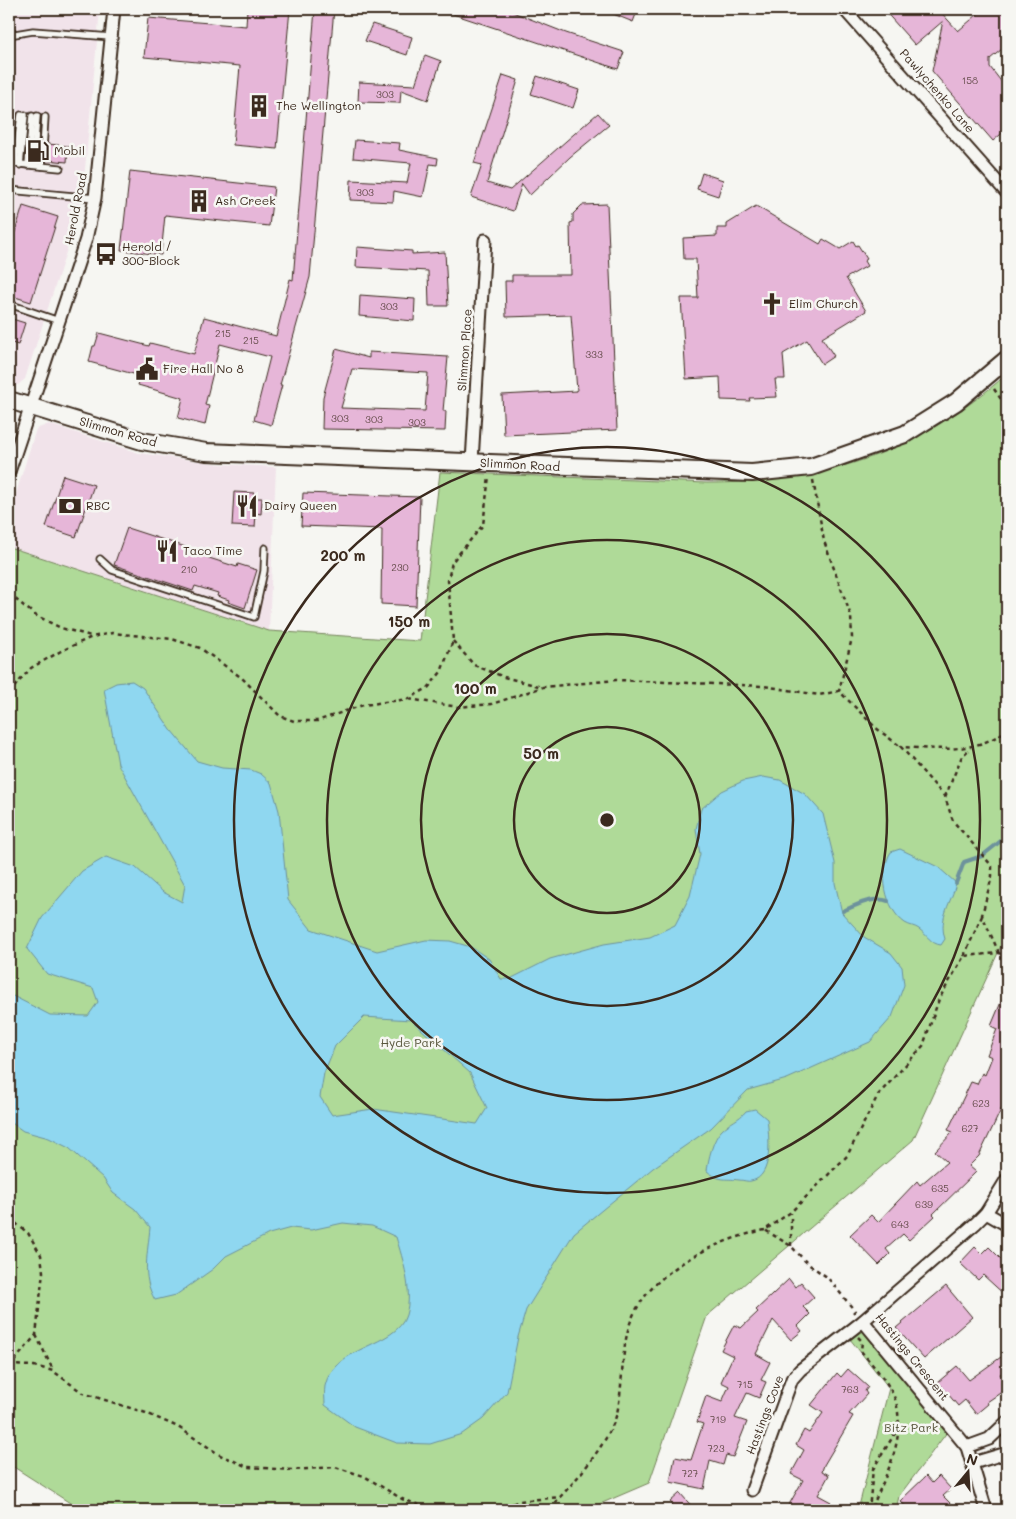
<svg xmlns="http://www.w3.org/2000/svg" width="1016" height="1519" viewBox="0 0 1016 1519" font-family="Mali,sans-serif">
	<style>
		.built { fill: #f1e3ea }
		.green { fill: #afda98; stroke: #75825b }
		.water { fill: #8fd7f0; stroke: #6d929c; fill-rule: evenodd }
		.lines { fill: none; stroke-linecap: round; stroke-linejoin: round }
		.stream { stroke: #6d929c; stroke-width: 4 }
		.building { fill: #e6b6d8; stroke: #3b2a1e; fill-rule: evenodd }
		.lane-casing { stroke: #3b2a1e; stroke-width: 9 }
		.street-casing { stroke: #3b2a1e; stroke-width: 15 }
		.secondary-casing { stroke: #3b2a1e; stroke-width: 20 }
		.path { stroke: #3b2a1e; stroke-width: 2.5; stroke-dasharray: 4 4; stroke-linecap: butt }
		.lane { stroke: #f6f6f2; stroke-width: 5.5 }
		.street { stroke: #f6f6f2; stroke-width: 11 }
		.secondary { stroke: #f6f6f2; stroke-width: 16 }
		.ring { fill: none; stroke: #3b2a1e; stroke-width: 2.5 }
		.labels { text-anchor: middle; stroke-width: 5; stroke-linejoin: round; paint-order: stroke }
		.number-label { font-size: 10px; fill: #664d4c }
		.street-label { font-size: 12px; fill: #3b2a1e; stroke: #f6f6f2 }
		.poi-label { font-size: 12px; fill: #3b2a1e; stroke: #f6f6f2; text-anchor: start }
		.park-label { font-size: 12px; fill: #58563c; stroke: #f6f6f2 }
		.centre { fill: #3b2a1e; stroke: #f6f6f2; stroke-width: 2.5 }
		.ring-label { font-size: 15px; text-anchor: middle; font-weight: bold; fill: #3b2a1e; stroke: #f6f6f2; stroke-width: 5; stroke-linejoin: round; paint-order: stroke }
	</style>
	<rect width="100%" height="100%" fill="#f6f6f2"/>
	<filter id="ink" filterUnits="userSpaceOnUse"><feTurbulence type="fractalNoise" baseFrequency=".02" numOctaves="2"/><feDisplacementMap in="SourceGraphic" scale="10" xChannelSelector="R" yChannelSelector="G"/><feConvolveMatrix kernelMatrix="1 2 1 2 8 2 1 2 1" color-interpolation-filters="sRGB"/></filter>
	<g filter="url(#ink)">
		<g class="built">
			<path d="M9,9H100L84,180L80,209L25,379L18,385H11L9,384Z"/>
			<path d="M49,424L139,453L219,464L276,467L269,631L9,547V516L36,429Z"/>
		</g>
		<g class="green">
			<path d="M1007,374V933L913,1140L707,1316L649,1483L586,1510H81L9,1464V547L269,631L420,641L440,472L707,483C826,483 917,453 1007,374Z"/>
			<path d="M863,1321L951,1427L899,1496L896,1510H858L889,1388L846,1334Z"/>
		</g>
		<g class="water">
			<path d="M132,681L143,688L171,730L197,761L222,768L251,770L261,774L271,783L279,811L288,900L311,929L377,951L426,940L450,941L471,947L489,959L501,979H510L550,959L604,944L650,937L675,925L690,896L700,854L696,829L701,809L722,791L743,781L763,777L780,780L805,794L823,814L835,863V883L842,913L864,937L891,953L902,967L904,985L892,1017L870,1042L787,1079L748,1090L711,1128L653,1168L574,1233L526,1310L518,1337L507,1392L483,1419L462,1434L430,1444L397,1443L355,1427L325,1405C325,1399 324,1392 325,1386C334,1345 397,1347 406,1315C413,1291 403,1260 396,1237L372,1226L343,1223L311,1230L291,1228L269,1234L226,1256L213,1269L176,1295L155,1300C141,1276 148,1253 150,1227L135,1209L113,1193L103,1178L69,1148L49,1138L23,1131L9,1121V994L50,1015L88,1016L98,1002L93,988L47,974L27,949L42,918L82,871L106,857L135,867L163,892L182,902L185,885L118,764L104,689L116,683ZM364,1017L411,1020L470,1073L487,1108L477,1124L373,1109L332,1115L320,1097L324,1073L335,1046Z"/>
			<path d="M900,849L938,867L956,883C952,902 938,917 945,939L941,945C931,944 927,935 919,929C915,926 910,926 905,923C885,909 878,872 891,852Z"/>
			<path d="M755,1109L767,1119C769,1135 774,1177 751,1181C748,1182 743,1180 739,1180C723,1178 721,1182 707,1171C708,1160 713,1138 722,1130C730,1122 739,1120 746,1111Z"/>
		</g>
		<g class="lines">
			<g class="stream">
				<path d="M956,883L964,862L982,856L1007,836"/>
				<path d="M843,911C856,905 874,896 888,901"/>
			</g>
		</g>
		<g class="building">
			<path d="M247,9H290L277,149L233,145L240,66L144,57L148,18L246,26Z"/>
			<path d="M315,9H334L310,277L280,385H282L271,425L254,420L270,357L220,344L205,405L209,406L205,425L178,418L183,398L138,385L141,376L89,362L93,346H95L99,333L149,346L150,343L194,354L204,317L276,336L290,279L293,280Z"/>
			<path d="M445,9H505L566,33L624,52L618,69L444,11Z"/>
			<path d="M601,9H638L633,22Z"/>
			<path d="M883,9H938L958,31L984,9H1007V45L990,59V67L1007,89V129L993,141L932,71L943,21L915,45Z"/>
			<path d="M372,24L412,37L407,55L365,41Z"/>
			<path d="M425,55L441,61L428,100L401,90L400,103L358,102L359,82L415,85Z"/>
			<path d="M503,75L518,80L487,183L510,190L598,113L609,125L570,157L530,195L522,184L513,211L471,197L482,165L474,163Z"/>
			<path d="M537,76L579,90L573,108L531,94Z"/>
			<path d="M355,140L400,143L399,150L438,158L437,165L430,164L423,197L394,191L393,202L350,200L351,180L407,183L411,163L353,158Z"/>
			<path d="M48,144L68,146L67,162L47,160Z"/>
			<path d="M130,171L274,187L269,226L165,215L161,255L121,250Z"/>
			<path d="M702,173L723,180L718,196L697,189Z"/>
			<path d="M607,204L617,430L504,435L502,395L577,391L571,315L506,317L505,281H512V275H571L570,223L573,222V214L582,205Z"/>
			<path d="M23,206L58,217L31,302L9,295V251Z"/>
			<path d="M756,206L820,244L823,239L840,249L853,241L856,246L858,245L867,259L864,261L867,266L846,278L866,311L822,338L834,356L822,364L807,340L783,354L785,379H775L777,397L749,398L750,401L721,400L720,377L686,379L681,298H698L696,259H684L683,238L717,236V228H727V224Z"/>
			<path d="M357,247L412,251V254L445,252L448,306H429L428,271L356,267Z"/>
			<path d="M360,295L415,299L414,321L359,316Z"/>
			<path d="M9,318L25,323L18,345L9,342Z"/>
			<path d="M336,349L369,358V352L448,357L443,411H446L445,431L322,429L323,397ZM352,369L428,373L425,411L341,408Z"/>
			<path d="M63,475L94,485L76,537L46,527Z"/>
			<path d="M234,492L254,493V498H262L261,514L256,513L255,527L232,526Z"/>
			<path d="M303,493L420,497L416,606L381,604L382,529L301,526Z"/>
			<path d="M127,528L207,554L206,557L237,567L238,564L257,570L245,608L228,602L229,600L217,596L218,593L195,586L193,591L114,565Z"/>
			<path d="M1007,988V1097L979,1156L969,1166L976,1172L933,1214L935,1216L909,1240L903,1234L886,1249L890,1254L879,1265L850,1235L871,1215L878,1222L917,1181L920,1185L947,1162L935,1151L953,1132L948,1130L971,1082L977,1084L982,1073L985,1075L992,1057L987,1055L997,1029L991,1026Z"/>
			<path d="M975,1247L982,1254L989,1247L1007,1265V1297L983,1275L978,1280L960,1263Z"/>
			<path d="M789,1279L795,1287L801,1282L814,1297L803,1307L810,1314L798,1326L802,1331L791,1340L773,1320L756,1354L770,1362L761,1380L766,1382L759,1398L747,1393L735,1418L747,1422L733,1457L726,1455L723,1465L710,1461L704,1489L670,1482L675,1457L691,1460L703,1424L697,1422L706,1396L722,1402L729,1386L721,1382L733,1356L721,1350L734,1325L741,1328L758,1312L756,1310Z"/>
			<path d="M946,1286L972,1317L924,1359L896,1328Z"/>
			<path d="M1001,1357L1007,1366V1369L1000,1374L1005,1381L1001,1383L1006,1389L987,1402L988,1404L976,1414L965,1400L958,1406L938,1382L957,1366L969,1380Z"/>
			<path d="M848,1369L868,1387L865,1391L867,1394L849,1414L853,1416L824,1465L822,1471L829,1475L818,1495L831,1502L826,1510H786L803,1480L791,1474L804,1450L796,1445L804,1430L809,1433L823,1413L811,1405L837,1373L841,1377Z"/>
			<path d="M926,1476L932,1483L939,1476L951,1489L943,1496L957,1510H910L900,1501Z"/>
			<path d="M680,1493L695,1510H678L670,1502Z"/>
		</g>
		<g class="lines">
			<defs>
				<g id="lane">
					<path d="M9,35L33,31L111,37"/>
					<path d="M9,147L12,114"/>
					<path d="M9,163L60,168"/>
					<path d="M15,164L21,115"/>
					<path d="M20,165L25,115"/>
					<path d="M28,165L32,116"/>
					<path d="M33,165L37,116"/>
					<path d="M42,166L45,117"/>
					<path d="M9,190L95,198"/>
					<path d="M9,304L59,321"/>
					<path d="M100,559L112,570L254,617L264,571L265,548"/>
				</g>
				<g id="street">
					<path d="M844,9L1007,193"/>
					<path d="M472,462L485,240"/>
					<path d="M9,472L86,239L95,198L114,9"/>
					<path d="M986,1213L1007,1225"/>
					<path d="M967,1447L989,1439L1007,1422"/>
					<path d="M973,1463L1007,1453"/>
					<path d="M752,1490L792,1379L800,1370L863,1321"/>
					<path d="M986,1510L967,1447L863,1321L976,1223L986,1213L1007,1179"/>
				</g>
				<path id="secondary" d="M9,400L142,441L206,452L752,473L811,467L905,434L956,402L1007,359"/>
			</defs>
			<use href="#lane" class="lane-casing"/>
			<use href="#street" class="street-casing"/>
			<use href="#secondary" class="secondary-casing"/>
			<g class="path">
				<path d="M994,389L1007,408"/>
				<path d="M813,480L824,541L851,616L852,638L839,691"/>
				<path d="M9,594L35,615L61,628L91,636"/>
				<path d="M453,641L474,665L504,677L542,687"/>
				<path d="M9,693L31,668L61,651L92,637L112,633L172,639L200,648L242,678L280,716L294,721H317L363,705L408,699L428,688L441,672L453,641L448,580L452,562L483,525L489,476"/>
				<path d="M409,699L458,707L492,704L543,687L616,680L764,686L819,695L839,691L876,728L901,747"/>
				<path d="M945,797L962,756L971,748"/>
				<path d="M999,953L982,915L992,876V866L953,821L945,797L901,747C939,749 975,754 1007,730"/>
				<path d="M964,956L982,916"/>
				<path d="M9,1218L28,1233L41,1255L43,1272L36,1335L12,1364"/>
				<path d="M791,1246V1213"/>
				<path d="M853,1313L855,1311L827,1277L808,1264L791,1246L765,1230L791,1212L847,1156L878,1095L923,1046L939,999L964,956L999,953L1007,957"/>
				<path d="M36,1335L53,1370"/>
				<path d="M858,1337L862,1341L861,1351C873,1366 890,1383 896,1402C906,1441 885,1476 871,1510"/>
				<path d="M9,1365L34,1366L53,1371L83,1393L146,1413L178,1427L220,1455L248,1467L292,1470L335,1467L364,1476L402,1499L434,1510"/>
				<path d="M498,1510L519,1501L560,1497C579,1477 610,1440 617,1413C623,1387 621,1357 628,1330C642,1275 713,1240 765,1230"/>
				<path d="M551,1510L559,1498"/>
				<path d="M869,1510L873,1469L897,1430"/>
			</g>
			<use href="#lane" class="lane"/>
			<use href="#street" class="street"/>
			<use href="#secondary" class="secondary"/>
		</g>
	</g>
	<g class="ring">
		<circle cx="607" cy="820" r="93"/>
		<circle cx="607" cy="820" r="186"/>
		<circle cx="607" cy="820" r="280"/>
		<circle cx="607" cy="820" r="373"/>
	</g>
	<defs>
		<symbol id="building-bare" viewBox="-9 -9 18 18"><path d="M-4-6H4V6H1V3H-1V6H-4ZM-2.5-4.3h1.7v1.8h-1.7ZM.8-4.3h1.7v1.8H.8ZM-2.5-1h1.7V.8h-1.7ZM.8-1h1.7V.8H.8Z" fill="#3b2a1e" stroke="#f6f6f2" stroke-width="2.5" paint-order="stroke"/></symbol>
		<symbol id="fuel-bare" viewBox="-9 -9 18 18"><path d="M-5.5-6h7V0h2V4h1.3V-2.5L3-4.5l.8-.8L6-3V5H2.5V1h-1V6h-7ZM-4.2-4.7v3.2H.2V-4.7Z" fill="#3b2a1e" stroke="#f6f6f2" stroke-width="2.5" paint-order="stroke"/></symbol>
		<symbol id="bus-bare" viewBox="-9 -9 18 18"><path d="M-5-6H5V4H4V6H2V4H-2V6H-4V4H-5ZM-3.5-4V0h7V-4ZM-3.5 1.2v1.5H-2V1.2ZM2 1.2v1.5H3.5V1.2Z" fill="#3b2a1e" stroke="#f6f6f2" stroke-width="2.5" paint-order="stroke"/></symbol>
		<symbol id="church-bare" viewBox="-9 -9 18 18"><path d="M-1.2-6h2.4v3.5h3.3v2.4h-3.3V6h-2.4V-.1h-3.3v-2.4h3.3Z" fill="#3b2a1e" stroke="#f6f6f2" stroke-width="2.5" paint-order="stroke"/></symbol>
		<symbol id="civic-bare" viewBox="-9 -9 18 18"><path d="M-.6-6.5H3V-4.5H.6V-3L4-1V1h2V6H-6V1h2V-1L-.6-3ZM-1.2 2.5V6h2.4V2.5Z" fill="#3b2a1e" stroke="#f6f6f2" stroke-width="2.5" paint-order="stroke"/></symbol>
		<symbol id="bank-bare" viewBox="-9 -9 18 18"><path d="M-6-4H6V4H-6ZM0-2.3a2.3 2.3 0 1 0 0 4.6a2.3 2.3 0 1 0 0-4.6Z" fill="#3b2a1e" stroke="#f6f6f2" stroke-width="2.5" paint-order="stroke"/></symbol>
		<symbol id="restaurant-bare" viewBox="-9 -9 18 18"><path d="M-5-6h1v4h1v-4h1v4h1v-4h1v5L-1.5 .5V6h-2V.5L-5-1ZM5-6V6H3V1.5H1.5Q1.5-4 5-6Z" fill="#3b2a1e" stroke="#f6f6f2" stroke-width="2.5" paint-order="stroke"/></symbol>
	</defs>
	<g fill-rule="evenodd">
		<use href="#building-bare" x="243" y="90" width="32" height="32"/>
		<use href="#fuel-bare" x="22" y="135" width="32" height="32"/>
		<use href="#building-bare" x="183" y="185" width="32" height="32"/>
		<use href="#bus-bare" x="90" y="238" width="32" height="32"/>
		<use href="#church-bare" x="756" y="288" width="32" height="32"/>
		<use href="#civic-bare" x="131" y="353" width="32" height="32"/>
		<use href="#bank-bare" x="54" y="490" width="32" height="32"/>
		<use href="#restaurant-bare" x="231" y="490" width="32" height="32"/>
		<use href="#restaurant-bare" x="151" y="535" width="32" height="32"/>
	</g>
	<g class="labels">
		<g class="number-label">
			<text x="970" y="84">158</text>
			<text x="385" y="98">303</text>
			<text x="365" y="196">303</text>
			<text x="389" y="310">303</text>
			<text x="223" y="337">215</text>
			<text x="251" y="344">215</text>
			<text x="594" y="358">333</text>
			<text x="340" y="422">303</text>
			<text x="374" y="423">303</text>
			<text x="417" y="426">303</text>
			<text x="400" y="571">230</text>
			<text x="189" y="573">210</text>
			<text x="981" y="1107">623</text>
			<text x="970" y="1132">627</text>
			<text x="940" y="1192">635</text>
			<text x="924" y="1208">639</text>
			<text x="900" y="1228">643</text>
			<text x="745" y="1388">715</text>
			<text x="850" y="1393">763</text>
			<text x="718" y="1423">719</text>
			<text x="716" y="1452">723</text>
			<text x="690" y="1477">727</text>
		</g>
		<g class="street-label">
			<text transform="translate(937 91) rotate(49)" y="4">Pawlychenko Lane</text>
			<text transform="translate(76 209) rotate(-79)" y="4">Herold Road</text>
			<text transform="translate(465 350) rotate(-86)" y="4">Slimmon Place</text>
			<text transform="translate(118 432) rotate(16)" y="4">Slimmon Road</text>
			<text transform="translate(520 465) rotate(3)" y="4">Slimmon Road</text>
			<text transform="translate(912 1357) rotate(51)" y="4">Hastings Crescent</text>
			<text transform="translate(765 1415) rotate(-69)" y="4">Hastings Cove</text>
		</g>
		<g class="poi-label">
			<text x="276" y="110">The Wellington</text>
			<text x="54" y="155">Mobil</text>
			<text x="215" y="205">Ash Creek</text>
			<text x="122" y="251">Herold /<tspan x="122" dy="14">300-Block</tspan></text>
			<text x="789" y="308">Elim Church</text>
			<text x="163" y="373">Fire Hall No 8</text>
			<text x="86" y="510">RBC</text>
			<text x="264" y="510">Dairy Queen</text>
			<text x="183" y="555">Taco Time</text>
		</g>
		<g class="park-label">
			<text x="411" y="1047">Hyde Park</text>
			<text x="911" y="1432">Bitz Park</text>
		</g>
	</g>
	<circle cx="607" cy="820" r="8" class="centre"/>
	<g class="ring-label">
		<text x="343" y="561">200 m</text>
		<text x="409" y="627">150 m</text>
		<text x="475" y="694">100 m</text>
		<text x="541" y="759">50 m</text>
	</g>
	<rect width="1016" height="1519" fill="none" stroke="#f6f6f2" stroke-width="30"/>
	<rect x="15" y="15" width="986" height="1489" fill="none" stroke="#3b2a1e" stroke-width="2" filter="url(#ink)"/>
	<g transform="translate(968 1472) rotate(18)" stroke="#f6f6f2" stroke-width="4" paint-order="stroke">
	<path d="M0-4L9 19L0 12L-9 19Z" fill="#3b2a1e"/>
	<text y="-8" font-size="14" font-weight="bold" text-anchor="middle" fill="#3b2a1e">N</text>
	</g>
</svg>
